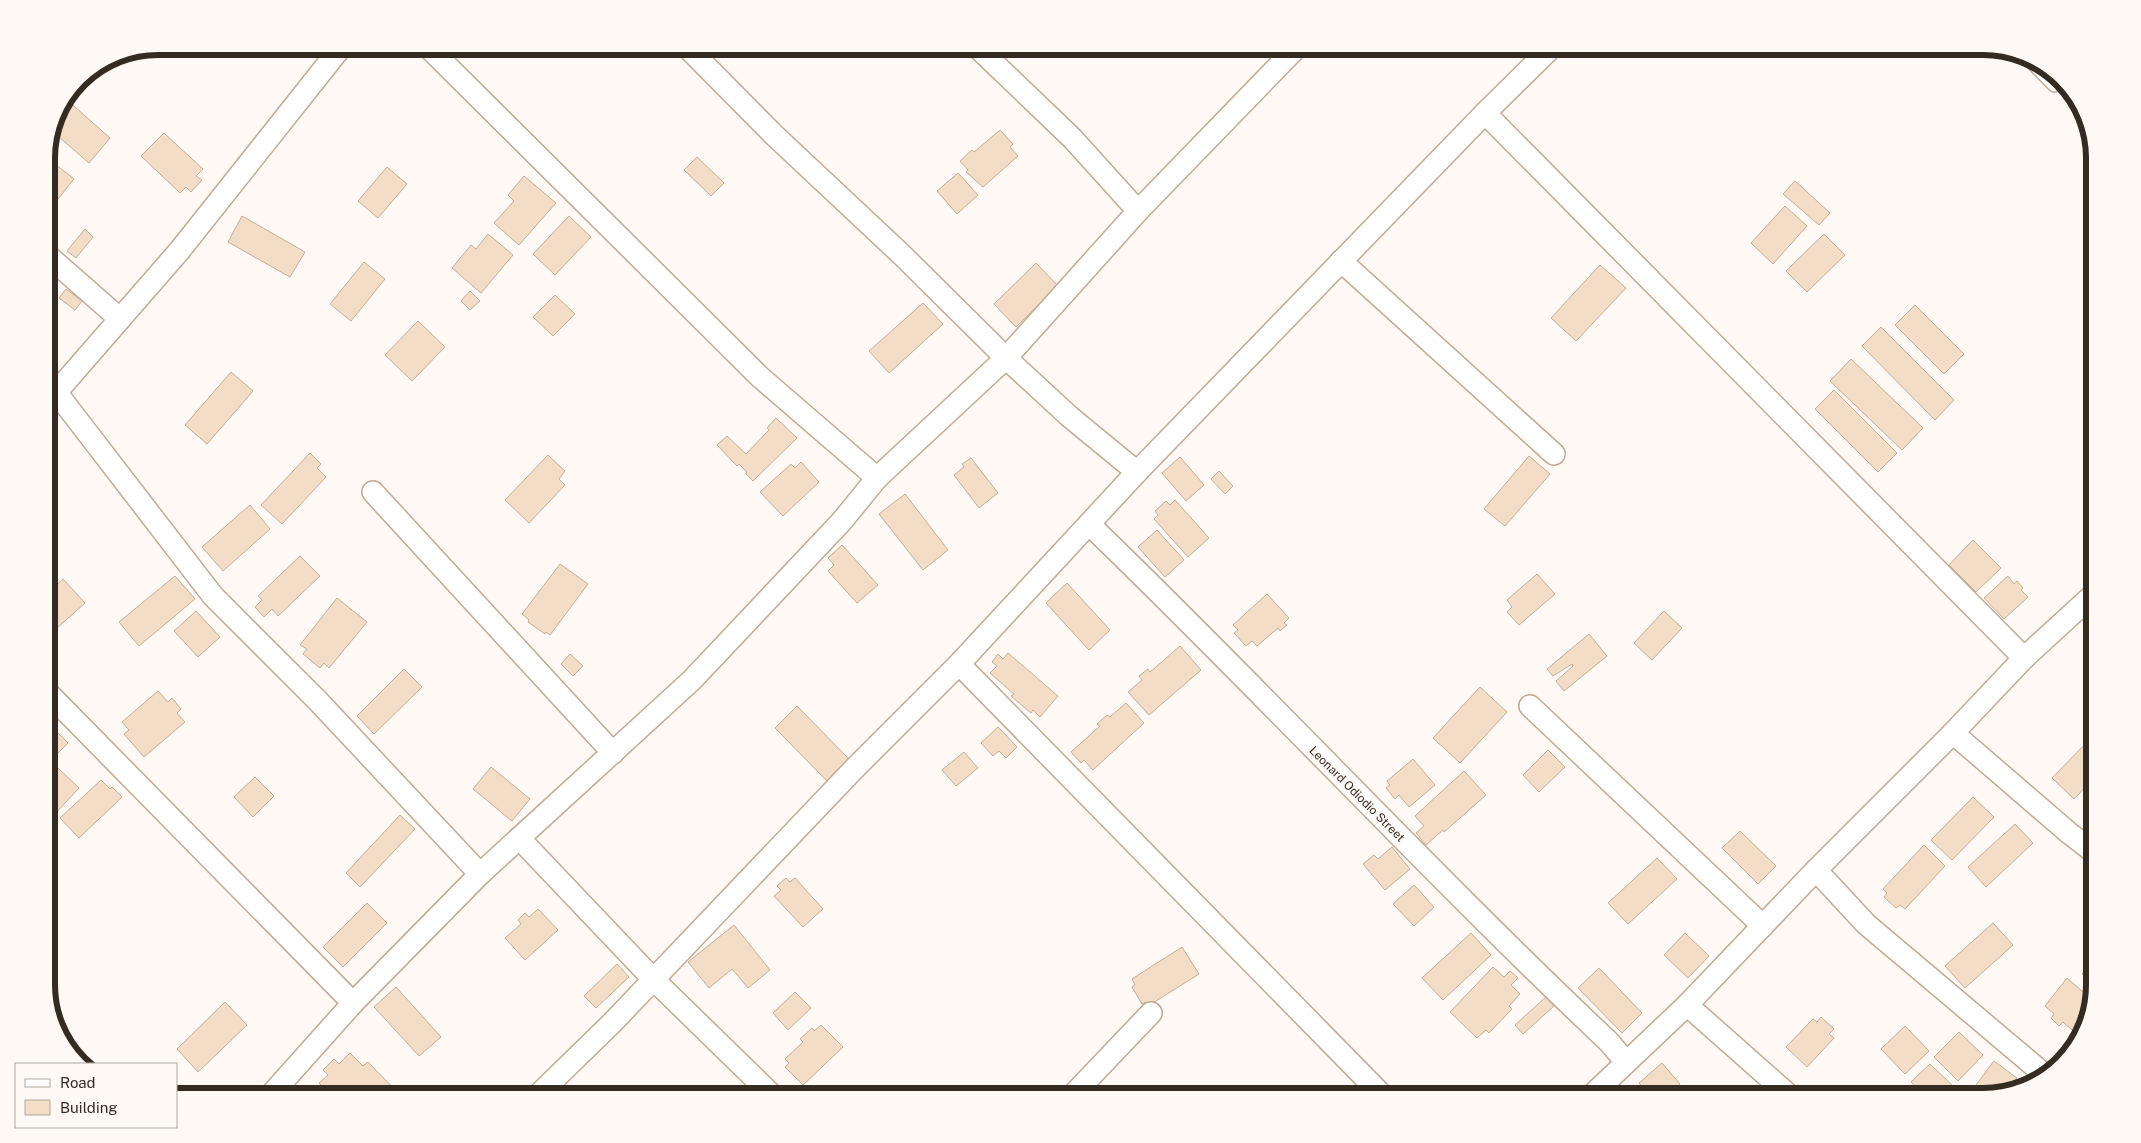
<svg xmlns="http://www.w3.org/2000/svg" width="2141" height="1143" viewBox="0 0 2141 1143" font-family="'Public Sans',sans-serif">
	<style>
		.building { fill: #f4ddc6; stroke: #c2ad97 }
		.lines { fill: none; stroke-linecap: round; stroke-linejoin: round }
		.lane-casing { stroke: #c0aa94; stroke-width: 14 }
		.street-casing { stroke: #c0aa94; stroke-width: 24 }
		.lane { stroke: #fff; stroke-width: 11 }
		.street { stroke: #fff; stroke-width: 21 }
		.labels { text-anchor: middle; stroke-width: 4; stroke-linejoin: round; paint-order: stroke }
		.street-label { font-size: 12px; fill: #342b22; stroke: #fef9f5 }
		.rim { fill: none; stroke: #342b22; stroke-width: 6 }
	</style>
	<rect width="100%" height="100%" fill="#fef9f5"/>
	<g class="building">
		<path d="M66,99L110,138L89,163L51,130L55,115Z"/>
		<path d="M1000,130L1013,144L1010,147L1018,156L983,187L966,172L968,170L960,161L972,150L974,152Z"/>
		<path d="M164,133L203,169L196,176L202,180L191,192L186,187L180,193L141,156Z"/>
		<path d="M46,157L74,179L46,214Z"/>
		<path d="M697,157L724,183L711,196L684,170Z"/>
		<path d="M387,167L407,184L378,218L358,201Z"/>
		<path d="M958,173L978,195L957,214L937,191Z"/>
		<path d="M524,176L556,203L519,245L494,223L514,201L508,195Z"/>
		<path d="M1795,181L1830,213L1819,225L1783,194Z"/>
		<path d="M1785,206L1807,226L1773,264L1751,243Z"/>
		<path d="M242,216L305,252L290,277L228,242Z"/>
		<path d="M569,216L591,237L555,275L533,254Z"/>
		<path d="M85,229L93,237L76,258L67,251Z"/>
		<path d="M488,234L513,255L481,293L452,268L471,245L476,249Z"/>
		<path d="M1824,234L1845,255L1807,292L1786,271Z"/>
		<path d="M364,262L385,279L351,321L330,304Z"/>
		<path d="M1036,263L1058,286L1016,327L994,304Z"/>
		<path d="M1600,265L1626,288L1576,341L1551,318Z"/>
		<path d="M66,289L82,301L75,310L59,298Z"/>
		<path d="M470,291L480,301L470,310L461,301Z"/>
		<path d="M555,295L575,314L553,336L533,317Z"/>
		<path d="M923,303L943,324L889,373L869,351Z"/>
		<path d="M1915,305L1964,354L1944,374L1895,325Z"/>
		<path d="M418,321L445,347L412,381L385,355Z"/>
		<path d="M1881,327L1954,400L1935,420L1862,346Z"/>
		<path d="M1851,359L1923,428L1902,450L1830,381Z"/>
		<path d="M231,372L253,391L207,444L185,425Z"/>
		<path d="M1834,390L1897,453L1878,472L1815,409Z"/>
		<path d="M776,418L797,438L753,481L746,474L747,472L739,464L737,466L717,445L727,436L746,454L769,430L767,428Z"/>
		<path d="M310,453L321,464L317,468L326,477L282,524L261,505Z"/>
		<path d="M548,455L565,471L559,479L565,485L529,523L505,500Z"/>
		<path d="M1529,456L1550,474L1505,526L1484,509Z"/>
		<path d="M1180,457L1204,485L1186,501L1162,473Z"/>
		<path d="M971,458L998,493L979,508L954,475L964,467L962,464Z"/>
		<path d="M801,462L819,482L783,516L760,492L791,464L795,468Z"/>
		<path d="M1219,471L1233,486L1225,494L1211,479Z"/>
		<path d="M905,494L948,550L923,570L879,514Z"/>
		<path d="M1175,500L1209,538L1188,557L1154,519L1158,515L1155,511L1166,501L1170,505Z"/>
		<path d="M250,505L270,529L223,571L202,547Z"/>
		<path d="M1157,530L1184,560L1165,577L1138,547Z"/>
		<path d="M1973,540L2001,568L1976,592L1949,565Z"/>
		<path d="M842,545L878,585L857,603L828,571L834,565L828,558Z"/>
		<path d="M300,556L320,576L278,616L272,609L264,617L255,607L262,600L258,596Z"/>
		<path d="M560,564L588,584L550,635L546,632L545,634L528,622L529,620L522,614Z"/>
		<path d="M1537,574L1555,594L1519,625L1507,612L1512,607L1507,600Z"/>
		<path d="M175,576L195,599L139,646L119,622Z"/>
		<path d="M2008,576L2014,584L2017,581L2023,588L2021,590L2028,597L2004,619L1984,598Z"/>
		<path d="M63,579L85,603L46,638V595Z"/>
		<path d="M1067,583L1110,630L1089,650L1046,603Z"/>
		<path d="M1267,594L1289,618L1284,623L1287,625L1280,631L1278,628L1257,646L1252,641L1246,646L1234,633L1238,630L1233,625Z"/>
		<path d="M337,598L367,622L329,668L324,663L320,668L303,654L307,649L300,645Z"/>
		<path d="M196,611L220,637L198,657L174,631Z"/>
		<path d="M1664,611L1682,628L1652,660L1634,643Z"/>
		<path d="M1589,634L1607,656L1564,691L1556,681L1573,666L1572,664L1553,676L1547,669Z"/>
		<path d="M1180,646L1201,670L1149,715L1128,692L1142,680L1139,676L1148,669L1150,672Z"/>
		<path d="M1008,653L1058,696L1040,717L1033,710L1031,713L1011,696L1014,694L990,673L997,666L992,662L998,654L1003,659Z"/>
		<path d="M570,654L583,666L573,676L561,664Z"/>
		<path d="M404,669L422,687L374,734L357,716Z"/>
		<path d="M1480,687L1507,712L1460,763L1433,738Z"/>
		<path d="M158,691L168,702L172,698L181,709L177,713L185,722L144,757L124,734L129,730L122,722Z"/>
		<path d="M1126,703L1144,723L1093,770L1084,760L1081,763L1071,752L1100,726L1097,724L1107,715L1110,717Z"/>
		<path d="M797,706L849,759L827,781L775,728Z"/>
		<path d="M50,725L68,743L47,764V729Z"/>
		<path d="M998,727L1017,747L1006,758L999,751L993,756L981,743Z"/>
		<path d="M2092,737L2095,739V777L2074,799L2052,778Z"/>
		<path d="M1548,750L1565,767L1539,792L1523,775Z"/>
		<path d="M964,752L978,768L956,786L942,770Z"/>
		<path d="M1413,759L1435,785L1409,807L1399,795L1395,799L1386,788L1390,785L1387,781Z"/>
		<path d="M491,767L530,799L512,821L473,789Z"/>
		<path d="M58,768L79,788L53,816L47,811V779Z"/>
		<path d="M1464,771L1486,795L1444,832L1443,830L1426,845L1416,833L1424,826L1415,816Z"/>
		<path d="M255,777L274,796L253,817L234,797Z"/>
		<path d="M101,780L110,789L112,787L122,797L79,838L60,818Z"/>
		<path d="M1973,797L1994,817L1952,860L1931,840Z"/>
		<path d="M400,815L415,829L360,887L346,873Z"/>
		<path d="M2015,824L2033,843L1986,887L1968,867Z"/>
		<path d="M1740,831L1776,866L1758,884L1722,848Z"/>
		<path d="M1924,845L1945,866L1905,909L1900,905L1896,908L1884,897L1887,893L1883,889Z"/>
		<path d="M1392,847L1410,869L1385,890L1363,864L1374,855L1378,859Z"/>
		<path d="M1657,858L1677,879L1628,924L1608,903Z"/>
		<path d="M786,878L790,882L795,878L823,909L803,927L774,896L781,890L777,886Z"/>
		<path d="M1414,885L1434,907L1414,926L1393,904Z"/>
		<path d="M367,903L387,923L343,967L323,947Z"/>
		<path d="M538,909L558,930L525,960L505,938L521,924L518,920L525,913L529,917Z"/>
		<path d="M1993,923L2013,945L1965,988L1945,966Z"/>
		<path d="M734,925L770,970L748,988L732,969L709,988L688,962Z"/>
		<path d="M1471,933L1491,955L1443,1000L1422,978Z"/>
		<path d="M1685,933L1709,956L1688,978L1664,955Z"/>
		<path d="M1182,947L1199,974L1148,1006L1146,1002L1142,1004L1132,987L1135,985L1132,979Z"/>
		<path d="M617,964L629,977L596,1008L584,996Z"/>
		<path d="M2090,964L2095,968V985L2082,974Z"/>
		<path d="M1493,967L1504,977L1510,971L1518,978L1511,985L1520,994L1509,1006L1512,1009L1489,1033L1486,1030L1477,1038L1450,1012Z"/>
		<path d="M1599,968L1642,1013L1622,1033L1578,988Z"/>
		<path d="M2067,978L2090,998L2088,1001L2090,1003L2088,1014L2073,1031L2063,1022L2059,1026L2051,1018L2054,1014L2045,1006Z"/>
		<path d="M396,987L441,1037L419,1056L374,1007Z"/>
		<path d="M795,992L811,1008L788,1030L773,1013Z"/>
		<path d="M1546,997L1554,1006L1523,1034L1515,1025Z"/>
		<path d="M225,1002L247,1025L198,1072L177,1049Z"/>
		<path d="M1821,1017L1834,1029L1829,1034L1834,1038L1807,1067L1786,1047L1813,1019L1817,1022Z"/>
		<path d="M821,1025L843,1047L803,1085L785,1067L789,1063L785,1059L803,1042L800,1039L812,1028L814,1031Z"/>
		<path d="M1905,1026L1929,1051L1905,1074L1881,1049Z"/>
		<path d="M1959,1032L1983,1055L1958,1081L1934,1057Z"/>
		<path d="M350,1053L363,1066L368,1062L400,1095L398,1097H332L319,1083L328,1075L323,1070L334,1059L339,1064Z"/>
		<path d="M1994,1061L2017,1078L2007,1090L1983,1097H1967Z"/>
		<path d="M1662,1063L1680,1084L1665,1097H1651L1639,1083Z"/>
		<path d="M1930,1064L1955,1088L1946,1097H1925L1911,1082Z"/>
	</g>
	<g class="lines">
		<defs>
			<path id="lane" d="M2025,56L2054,86"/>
			<g id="street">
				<path d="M686,46L774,135L902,255L1006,358L1070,417L1137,472"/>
				<path d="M1485,113L2024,658"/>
				<path d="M1138,211L1298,46"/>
				<path d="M46,254L120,319"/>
				<path d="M1341,261L1554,454"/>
				<path d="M56,392L213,596L318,701L480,874"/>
				<path d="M46,404L180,250L342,46"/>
				<path d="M877,478L1006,358L1138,211L1072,138L976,46"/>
				<path d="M373,492L613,753"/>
				<path d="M1089,524C1265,694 1431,874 1609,1042L1626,1062"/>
				<path d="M959,664L1384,1097"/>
				<path d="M46,691L353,1003L480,874L692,680L842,521L877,478L760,377L427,46"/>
				<path d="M1530,706L1763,926"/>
				<path d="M1953,733L2069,833L2095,853"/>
				<path d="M519,838L654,980L774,1097"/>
				<path d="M1816,870L1866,924L2045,1075"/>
				<path d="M1687,1005L1791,1097"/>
				<path d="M269,1097L353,1003"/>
				<path d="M536,1097L612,1023L854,769L959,664L1137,472L1485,113L1553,46"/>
				<path d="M1071,1097L1151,1013"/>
				<path d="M1590,1097L1687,1005L1816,870L1953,733L2024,658L2095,593"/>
			</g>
		</defs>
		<use href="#lane" class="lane-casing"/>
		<use href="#street" class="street-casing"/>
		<use href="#lane" class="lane"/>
		<use href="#street" class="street"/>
	</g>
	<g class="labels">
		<g class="street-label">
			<text transform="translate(1357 794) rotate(45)" y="4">Leonard Odiodio Street</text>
		</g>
	</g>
	<path d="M0 0H2141V1143H0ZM158 55H1983A103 103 0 0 1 2086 158V985A103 103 0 0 1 1983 1088H158A103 103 0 0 1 55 985V158A103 103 0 0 1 158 55Z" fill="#fef9f5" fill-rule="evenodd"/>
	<path class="rim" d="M158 55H1983A103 103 0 0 1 2086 158V985A103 103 0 0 1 1983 1088H158A103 103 0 0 1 55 985V158A103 103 0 0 1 158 55Z"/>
	<rect x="15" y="1063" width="162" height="65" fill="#fef9f5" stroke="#ada7a1"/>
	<rect x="25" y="1079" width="25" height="8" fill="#ffffff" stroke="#ada7a1"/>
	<text x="60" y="1088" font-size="15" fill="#342b22">Road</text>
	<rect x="25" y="1100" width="25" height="15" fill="#f4ddc6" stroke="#ada7a1"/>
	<text x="60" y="1113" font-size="15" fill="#342b22">Building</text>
</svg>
